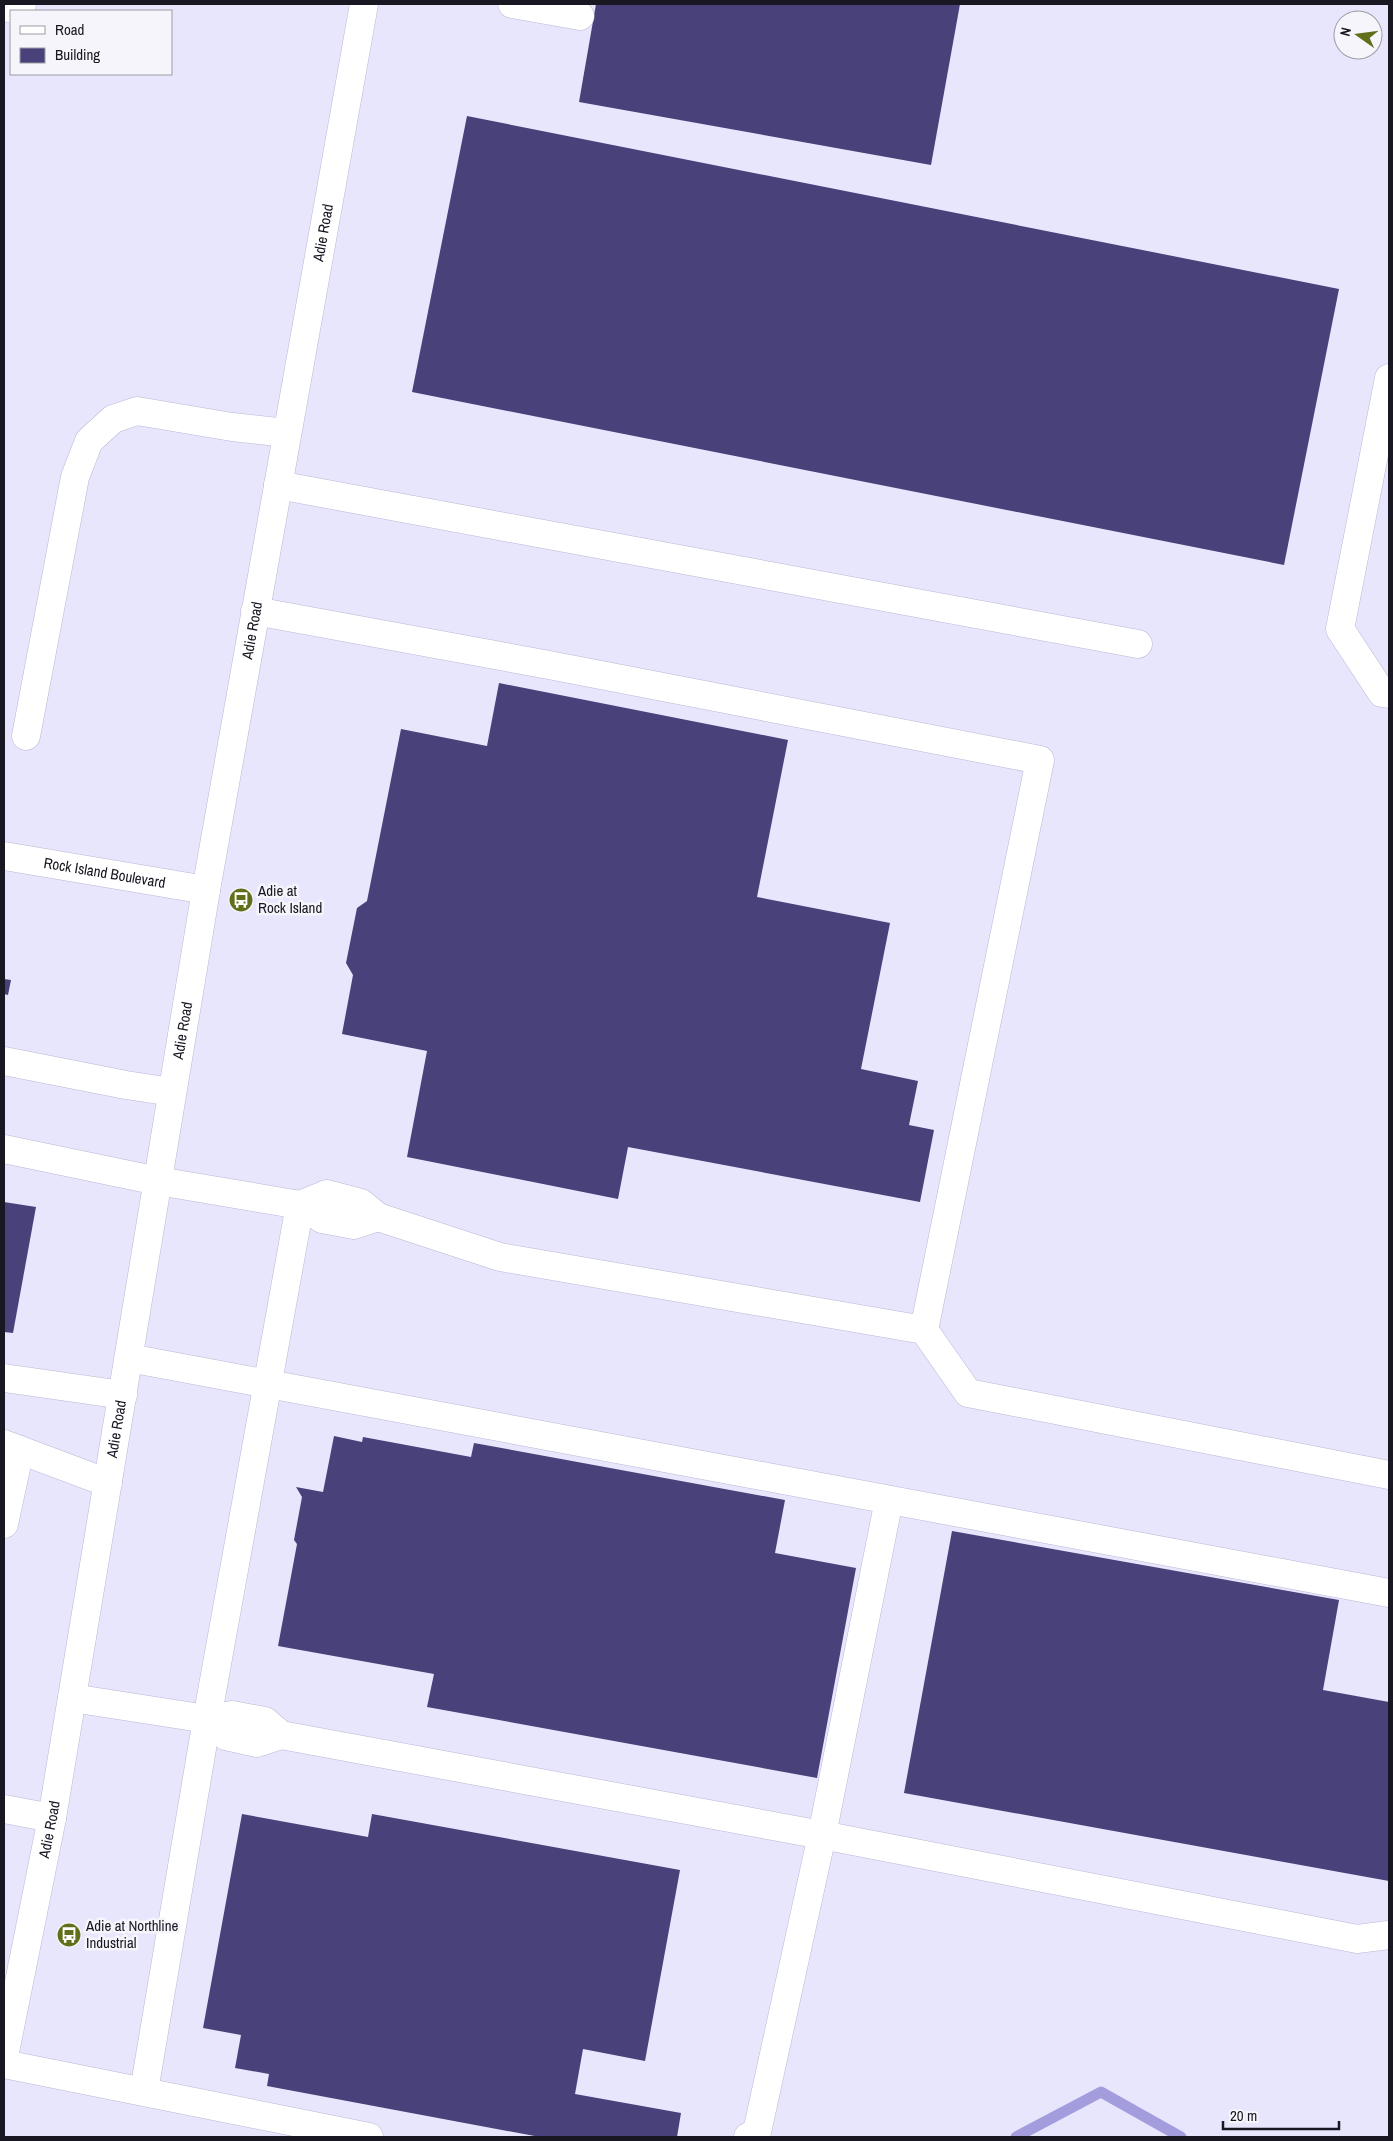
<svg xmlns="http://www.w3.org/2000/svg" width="1393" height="2141" viewBox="0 0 1393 2141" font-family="'Archivo Narrow',sans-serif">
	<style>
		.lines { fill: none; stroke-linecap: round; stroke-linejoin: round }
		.stream { stroke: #a39dde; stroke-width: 11 }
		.building { fill: #49417a }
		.minor-casing { stroke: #b9b8d4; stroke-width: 29 }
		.minor { stroke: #fff; stroke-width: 28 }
		.labels { text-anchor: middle; stroke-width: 5; stroke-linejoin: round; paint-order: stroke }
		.street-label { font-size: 15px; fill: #181722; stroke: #f5f5fb }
		.poi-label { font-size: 15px; fill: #181722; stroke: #f5f5fb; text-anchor: start }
	</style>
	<rect width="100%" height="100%" fill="#e7e6fd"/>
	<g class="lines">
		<path class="stream" d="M1016,2137L1101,2092L1181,2137"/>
	</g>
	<g class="building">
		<path d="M596,4H960L931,165L579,102Z"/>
		<path d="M467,116L1339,289L1284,565L412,392Z"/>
		<path d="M499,683L788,740L757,897L890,923L861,1069L918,1081L909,1125L934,1130L920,1202L628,1147L618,1199L407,1157L427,1051L342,1034L353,975L346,963L357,908L367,901L401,729L487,746Z"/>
		<path d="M4,979L11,980L8,995L4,994Z"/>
		<path d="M4,1202L36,1207L13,1333L4,1332Z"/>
		<path d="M334,1436L362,1442L363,1437L471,1457L474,1443L785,1500L775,1553L856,1568L817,1778L427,1707L434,1674L278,1646L297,1544L294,1540L302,1497L296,1487L323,1492Z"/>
		<path d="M952,1531L1339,1600L1323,1690L1389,1702V1881L904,1793Z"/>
		<path d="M242,1814L368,1837L372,1814L680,1870L645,2061L583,2049L575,2094L681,2113L677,2137H540L267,2086L269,2074L235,2068L241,2035L203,2028Z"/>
	</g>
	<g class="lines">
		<defs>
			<g id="minor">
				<path d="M512,4L580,16"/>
				<path d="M4,7L18,10L22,4"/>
				<path d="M1389,378L1340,629L1382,693L1389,694"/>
				<path d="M278,485L1138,644"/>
				<path d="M255,611L549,665L1040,760L924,1330"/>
				<path d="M26,736L75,477L89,441L113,419L137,411L232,427L287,433"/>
				<path id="s1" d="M4,856L206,890"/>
				<path d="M4,1061L126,1085L172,1092"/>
				<path d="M4,1149L158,1181L300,1205L207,1719"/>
				<path d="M327,1194L361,1203L378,1217L354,1225L322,1219L300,1205Z"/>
				<path d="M378,1217L500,1257L924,1330L968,1393L1389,1475"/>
				<path d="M129,1358L1389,1593"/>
				<path d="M4,1378L123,1395"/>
				<path d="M4,1444L108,1483"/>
				<path d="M889,1500L822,1835L1357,1939L1389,1935"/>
				<path d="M4,1524L20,1450"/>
				<path d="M72,1698L207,1719L144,2091"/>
				<path d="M232,1715L265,1721L281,1735L257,1743L226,1736L207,1719Z"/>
				<path d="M281,1735L822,1835L757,2132L748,2137"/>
				<path d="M4,1809L52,1818"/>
				<path id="s2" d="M4,2057L52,1818L206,890L364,4"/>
				<path d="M4,2064L369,2137"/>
			</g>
		</defs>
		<use href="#minor" class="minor-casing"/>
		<use href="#minor" class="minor"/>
	</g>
	<defs>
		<symbol id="bus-disc" viewBox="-11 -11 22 22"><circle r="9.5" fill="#626f1a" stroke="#f5f5fb"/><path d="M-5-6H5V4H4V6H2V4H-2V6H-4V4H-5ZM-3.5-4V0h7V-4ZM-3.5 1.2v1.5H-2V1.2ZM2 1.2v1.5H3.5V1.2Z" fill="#fff"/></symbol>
	</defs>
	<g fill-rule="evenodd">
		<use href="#bus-disc" x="227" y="886" width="28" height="28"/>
		<use href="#bus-disc" x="55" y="1921" width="28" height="28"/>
	</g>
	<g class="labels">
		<g class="street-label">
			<text dy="5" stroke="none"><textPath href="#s2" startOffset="1852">Adie Road</textPath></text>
			<text dy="5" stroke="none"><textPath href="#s2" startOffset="1448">Adie Road</textPath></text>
			<text dy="5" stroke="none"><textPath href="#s1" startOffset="102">Rock Island Boulevard</textPath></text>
			<text dy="5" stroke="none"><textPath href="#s2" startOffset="1042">Adie Road</textPath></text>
			<text dy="5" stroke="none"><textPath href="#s2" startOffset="638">Adie Road</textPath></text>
			<text dy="5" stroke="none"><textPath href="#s2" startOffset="232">Adie Road</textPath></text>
		</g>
		<g class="poi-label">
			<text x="258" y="896">Adie at<tspan x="258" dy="17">Rock Island</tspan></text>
			<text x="86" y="1931">Adie at Northline<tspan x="86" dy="17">Industrial</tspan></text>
		</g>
	</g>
	<rect width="1393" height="2141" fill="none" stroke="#181722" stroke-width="10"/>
	<rect x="10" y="10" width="162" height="65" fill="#f5f5fb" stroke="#9d9ca4"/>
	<rect x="20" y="26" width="25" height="8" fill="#ffffff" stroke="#9d9ca4"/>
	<text x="55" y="35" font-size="15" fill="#181722">Road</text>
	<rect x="20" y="48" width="25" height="15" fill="#49417a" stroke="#9d9ca4"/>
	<text x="55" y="60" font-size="15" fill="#181722">Building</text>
	<g transform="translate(1358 35) rotate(284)"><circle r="24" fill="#f5f5fb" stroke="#9d9ca4"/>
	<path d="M0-4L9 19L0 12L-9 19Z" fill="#626f1a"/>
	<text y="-8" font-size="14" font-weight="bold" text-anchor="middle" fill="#181722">N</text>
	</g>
	<path d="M1223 2121v8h116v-8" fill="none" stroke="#181722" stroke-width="2.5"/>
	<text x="1230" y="2121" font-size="15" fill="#181722" stroke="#f5f5fb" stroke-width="4" paint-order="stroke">20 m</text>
</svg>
